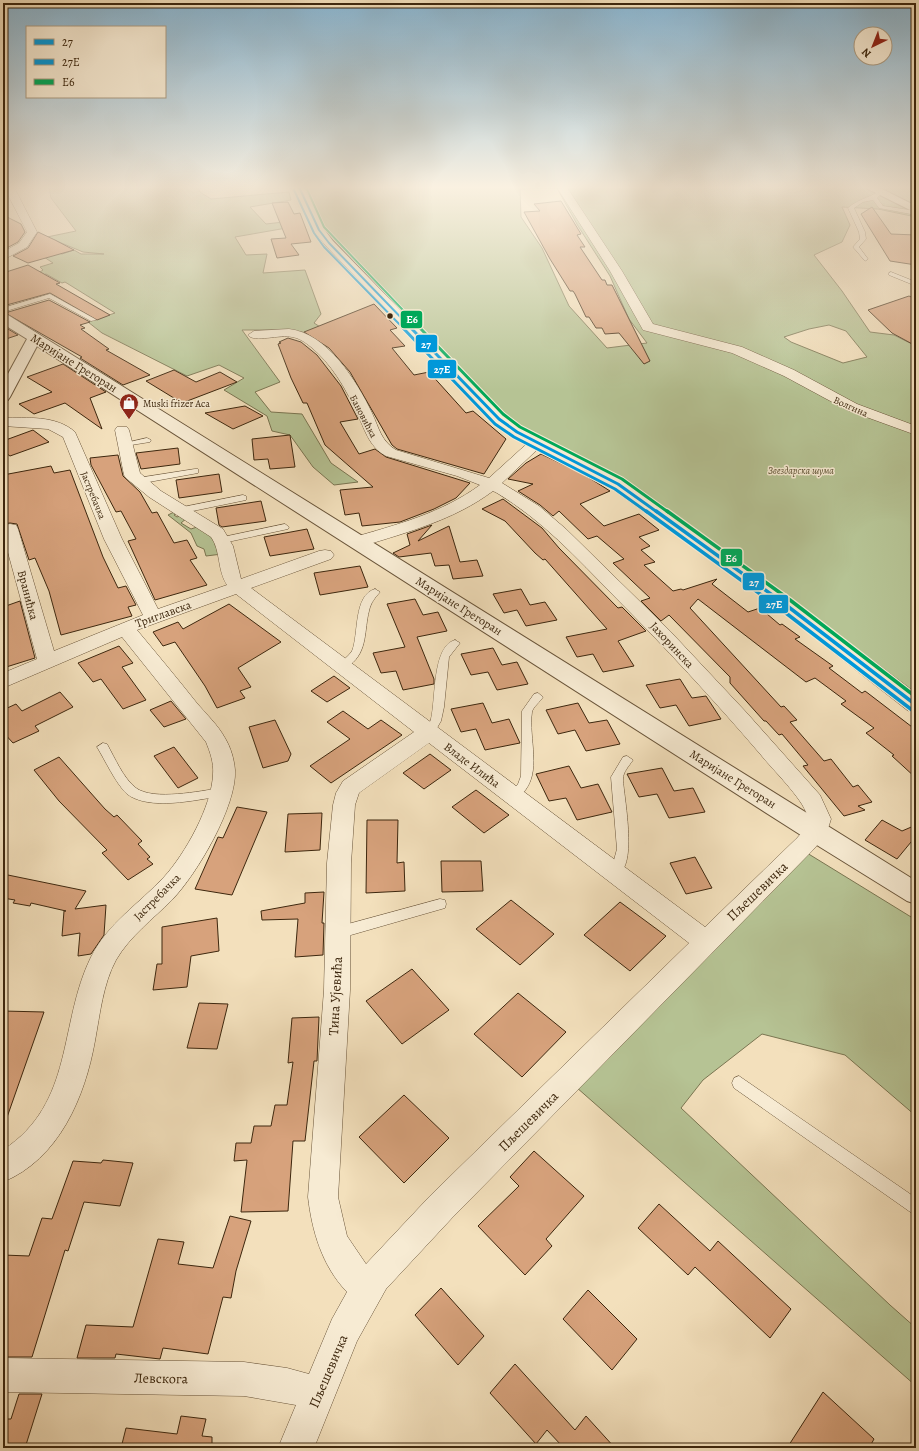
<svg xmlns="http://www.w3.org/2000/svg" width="919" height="1451" viewBox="0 0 919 1451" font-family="Alegreya,serif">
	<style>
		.green { fill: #b6c394; stroke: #7a7551; fill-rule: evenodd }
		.building { fill: #d7a27c; stroke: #3d270e }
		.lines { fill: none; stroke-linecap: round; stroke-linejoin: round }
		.service-casing { stroke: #6a553a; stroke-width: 1 }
		.minor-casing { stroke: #6a553a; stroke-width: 1 }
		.tertiary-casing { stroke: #6a553a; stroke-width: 2 }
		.secondary-casing { stroke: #3d270e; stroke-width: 2 }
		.service { fill: #f7ebd3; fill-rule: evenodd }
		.minor { fill: #f7ebd3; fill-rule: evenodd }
		.tertiary { fill: #f7ebd3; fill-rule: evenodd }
		.secondary { fill: #f7ebd3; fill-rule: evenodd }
		.bus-1-far2-casing { stroke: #f7ebd3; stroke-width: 3.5 }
		.bus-1-far1-casing { stroke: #f7ebd3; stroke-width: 5 }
		.bus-1-casing { stroke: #f7ebd3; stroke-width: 6 }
		.bus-2-far2-casing { stroke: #f7ebd3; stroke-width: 3.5 }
		.bus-2-far1-casing { stroke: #f7ebd3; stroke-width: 5 }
		.bus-2-casing { stroke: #f7ebd3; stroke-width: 6 }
		.bus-3-far2-casing { stroke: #f7ebd3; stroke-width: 3.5 }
		.bus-3-far1-casing { stroke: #f7ebd3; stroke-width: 5 }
		.bus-3-casing { stroke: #f7ebd3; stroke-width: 6 }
		.bus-1-far2 { stroke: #0098da; stroke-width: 2 }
		.bus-1-far1 { stroke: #0098da; stroke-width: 3 }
		.bus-1 { stroke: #0098da; stroke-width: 3.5 }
		.bus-2-far2 { stroke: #0098da; stroke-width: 2 }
		.bus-2-far1 { stroke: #0098da; stroke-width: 3 }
		.bus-2 { stroke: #0098da; stroke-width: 3.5 }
		.bus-3-far2 { stroke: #00a859; stroke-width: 2 }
		.bus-3-far1 { stroke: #00a859; stroke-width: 3 }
		.bus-3 { stroke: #00a859; stroke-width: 3.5 }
		.bus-dot { fill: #3d270e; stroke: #f7ebd3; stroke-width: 1.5 }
		.labels { text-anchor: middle; stroke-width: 3; stroke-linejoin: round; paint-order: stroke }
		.far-poi-label { font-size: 10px; fill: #3d270e; stroke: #f7ebd3; text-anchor: start }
		.far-street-label { font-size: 10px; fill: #3d270e; stroke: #f7ebd3 }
		.far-park-label { font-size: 10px; font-style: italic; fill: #5b4e30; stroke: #f7ebd3 }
		.street-label { font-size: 12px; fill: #3d270e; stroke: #f7ebd3 }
		.near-street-label { font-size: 14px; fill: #3d270e; stroke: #f7ebd3 }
		.line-badge { stroke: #f7ebd3; stroke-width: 1.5 }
		.badge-label { font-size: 11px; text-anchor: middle; font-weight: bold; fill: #fff }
	</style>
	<rect width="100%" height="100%" fill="#f3e0bc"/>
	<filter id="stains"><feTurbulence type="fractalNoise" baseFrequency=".005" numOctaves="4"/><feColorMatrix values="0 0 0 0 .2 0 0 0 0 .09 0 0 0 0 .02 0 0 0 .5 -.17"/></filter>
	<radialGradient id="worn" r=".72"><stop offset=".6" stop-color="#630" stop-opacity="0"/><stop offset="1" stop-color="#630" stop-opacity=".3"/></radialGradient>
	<g class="green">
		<path d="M49,187H198L200,192L211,199L289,192L291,200L250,207L266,224L301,220L298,226L235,237L246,255L267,254L263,273L305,270L321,314L314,323L336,337L287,330H242L280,382L255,392L271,412L302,414L331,463L358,482L334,485L313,467L290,435L272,431L267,416L224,390L244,378L219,365L187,376L102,333L88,322L115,313L65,282L62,283L46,274L43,275L40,272L43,270L40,267L53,263L44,257L59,253L62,254L74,250L81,254H104L83,252L47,237L76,231L51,198Z"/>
		<path d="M305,187H912L916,190V217L878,209L842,207L850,225L842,242L814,255L842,291L870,332L894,335L916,346V699L573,455L519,426L503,415L329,240L323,230ZM557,188L578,226L610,276L629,319L647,343L607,348L569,306L542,248L521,217L520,189ZM829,325L846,331L867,357L843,363L791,342L784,337L809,329Z"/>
		<path d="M176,511L178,512L174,515L177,517L182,515L187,518L181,523L191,529L200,526L210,533L222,554L206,556L204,549L197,546L191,533L168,515Z"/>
		<path d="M807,853L916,920V1116L845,1055L762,1034L703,1080L681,1108L890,1305L916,1328V1386L576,1087Z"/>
	</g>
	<g class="building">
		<path d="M561,201L581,234L577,235L585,247H580L602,280H605L607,285H612L650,361L644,364L619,333L605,334L602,328H596L589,317H586L575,294L573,291H570L550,259L524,212L540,211L534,204Z"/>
		<path d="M288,202L294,214L300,213L311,242L291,244L299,255L277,258L271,239L286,238L272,203Z"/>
		<path d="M872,207L891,234L916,235V265L890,261L861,214Z"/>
		<path d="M3,215L21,224L25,232L18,242L3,250Z"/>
		<path d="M38,232L55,240L74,250L28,263L13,256L28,248Z"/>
		<path d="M28,265L60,283L56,284L110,315L97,320L50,293L3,306V273Z"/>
		<path d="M909,296L916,299V346L892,333L868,310Z"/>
		<path d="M49,300L90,322L80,325L85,328L81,329L109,349L106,350L150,375L123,385L80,358L82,357L5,313Z"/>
		<path d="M374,304L397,328L390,330L405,346L392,348L414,375L429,372L466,413L473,411L506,439L484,474L397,449L392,445L350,372L329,348L304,332Z"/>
		<path d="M3,326L18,335L3,340Z"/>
		<path d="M288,338L301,342L317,355L341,386L358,419L340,422L359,454L375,449L386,457L470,483L456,498L434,509L400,522L362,526L359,513L345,515L340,490L373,487L325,445L307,403H303L291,378L278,344L281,343L279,342Z"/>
		<path d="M63,364L106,392L90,398L102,429L65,403L34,414L19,404L52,392L27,377Z"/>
		<path d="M174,370L196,382L220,372L237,382L182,403L146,381Z"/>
		<path d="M245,406L263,416L233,429L205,413Z"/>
		<path d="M33,430L49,442L10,456L3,451V441Z"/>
		<path d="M290,435L295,467L270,469L268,459L254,460L252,439Z"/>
		<path d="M178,448L180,464L141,469L136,453Z"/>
		<path d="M541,454L583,474L610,491L580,504L604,526L639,514L659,530L639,537L650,546L641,550L655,562L644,565L673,591L681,589L683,590L717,579L712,584L748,612L760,608L780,625L782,624L800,637L795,639L833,666L829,668L862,693L865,691L869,694L916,730V778L892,756L894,755L866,733L874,728L841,704L846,701L815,678L806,682L698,599L690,608L781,707L784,706L797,720L790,722L824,761L831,759L853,787L858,785L872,802L858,806L865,810L844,816L803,766L808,765L782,734L779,735L766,721H764L730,683V677L669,615L661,621L641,601L650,598L613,563L624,559L597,536L588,539L559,511L553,516L540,505L518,491L533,484L508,479L526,463Z"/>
		<path d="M118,455L123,476L140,492L152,513L157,512L174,543L187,540L197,558L190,560L207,585L155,600L128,541L136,539L121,511L116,512L91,465L90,458Z"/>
		<path d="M51,466L54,473L70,470L103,557L118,588L126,586L136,605L128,607L132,616L61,635L49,591L35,558L29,560L17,524L10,523L3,524V475Z"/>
		<path d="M219,474L222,492L179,498L176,480Z"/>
		<path d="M503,499L542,528L559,548L618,608L622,607L646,631L618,641L634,666L603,672L593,654L577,657L566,637L607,629L545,559L543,560L535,553L505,521L482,509Z"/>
		<path d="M261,501L266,521L222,527L219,525L216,508Z"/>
		<path d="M432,525L418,541L449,526L460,562L477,560L483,576L453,579L449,565L435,566L431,553L399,557L393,553L410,545L407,534Z"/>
		<path d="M307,529L314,549L270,556L264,537Z"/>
		<path d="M360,566L368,587L320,595L314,573Z"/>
		<path d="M521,589L530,605L545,602L557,620L526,626L517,610L504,613L493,594Z"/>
		<path d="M415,599L423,615L438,612L447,631L417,637L434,679V684L403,690L396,671L381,673L373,653L405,647L387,604Z"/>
		<path d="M20,601L35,658L3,668V607Z"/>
		<path d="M229,604L281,642L238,668L251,687L240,691L245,698L217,708L205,686L175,642L163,646L153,632L178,622L183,629Z"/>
		<path d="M119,646L133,663L122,667L146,700L123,709L101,679L93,682L78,663Z"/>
		<path d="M493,648L502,665L517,662L528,684L497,690L488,672L471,675L461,654Z"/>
		<path d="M334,676L350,688L327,702L311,691Z"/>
		<path d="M680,679L692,698L706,696L721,719L689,726L676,705L660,708L646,685Z"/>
		<path d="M60,692L73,707L35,726L39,731L13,743L3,732V710L16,704L22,711Z"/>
		<path d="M171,701L186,719L164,727L150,710Z"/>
		<path d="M483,703L492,723L509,719L520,743L485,750L476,729L461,732L451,709Z"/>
		<path d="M578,703L589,723L607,720L620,744L586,751L575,730L558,734L546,710Z"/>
		<path d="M343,711L368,729L381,720L402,735L331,783L310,766L350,739L327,722Z"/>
		<path d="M275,720L291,754L288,761L263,768L249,727Z"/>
		<path d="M174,747L198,778L178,788L154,756Z"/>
		<path d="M430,754L451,770L424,789L403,773Z"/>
		<path d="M59,757L105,809L114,817L117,815L142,841L138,844L150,857L147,859L153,864L128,880L102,853L107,850L59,801L34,770Z"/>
		<path d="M569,766L581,788L598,784L612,812L577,820L566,798L549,801L536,774Z"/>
		<path d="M662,768L674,791L693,788L705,812L669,818L657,794L639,797L627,774Z"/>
		<path d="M476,790L509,815L484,833L452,807Z"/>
		<path d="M237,807L267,812L232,895L195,889L218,837L223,838Z"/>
		<path d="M322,813L320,850L285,852L288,814Z"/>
		<path d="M367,820H398L397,863L404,862L405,891L366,893Z"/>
		<path d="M882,820L902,831L916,825V836L897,859L865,840Z"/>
		<path d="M695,857L712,888L686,894L670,863Z"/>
		<path d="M441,861H481L483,891L442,892Z"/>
		<path d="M3,874L86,891L75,909L106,905L104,935L91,954L78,956L80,933L62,936L64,911H66L31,903L30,906L13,903L15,900L3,898Z"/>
		<path d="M324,892L322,923H324L323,955L295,957L298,919L262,920L261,911L305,903V893Z"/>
		<path d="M511,900L554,934L520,965L476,929Z"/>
		<path d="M620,902L666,936L630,971L584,935Z"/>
		<path d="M217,918L219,951L191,956L187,987L153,990L157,964H162V927Z"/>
		<path d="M412,969L449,1010L402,1044L366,1001Z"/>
		<path d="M518,993L566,1032L522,1077L474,1034Z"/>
		<path d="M199,1003L228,1004L217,1049L187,1048Z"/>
		<path d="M3,1011L44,1012L5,1123L3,1122Z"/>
		<path d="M319,1017L317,1061H314L305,1141H293L288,1211L241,1212L247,1160L234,1161L236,1143H251L254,1126H271L275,1105H287L293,1062L288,1063L292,1018Z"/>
		<path d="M404,1095L449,1138L404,1183L359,1137Z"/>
		<path d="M534,1151L584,1196L546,1239L552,1246L525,1275L478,1226L519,1186L510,1177Z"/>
		<path d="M103,1160L133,1163L120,1206L84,1202L68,1251L65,1250L32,1357H3V1255L29,1256L42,1218L52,1219L73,1161L101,1163Z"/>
		<path d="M659,1204L710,1251L718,1241L791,1309L770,1338L695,1267L688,1275L638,1228Z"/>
		<path d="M230,1216L251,1221L236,1271L231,1298L223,1297L208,1354L163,1348L160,1359L116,1354L115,1358H77L86,1325L133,1327L158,1239L184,1242L178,1264L213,1268Z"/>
		<path d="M441,1288L484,1336L458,1365L415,1315Z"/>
		<path d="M588,1290L637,1339L612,1370L563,1319Z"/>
		<path d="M515,1364L575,1430L586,1416L615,1448H560L562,1446L547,1430L536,1444L490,1393Z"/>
		<path d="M823,1392L874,1439L869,1448H787Z"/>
		<path d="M19,1394H42L25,1448H3V1419H11Z"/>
		<path d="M181,1416L206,1419L202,1436L212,1437V1448H121L126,1428L177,1434Z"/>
	</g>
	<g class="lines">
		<defs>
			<g id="service">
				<path d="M878,192L881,194L877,198L883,206L916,211V215L879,208L873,200L863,202L854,208L865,232L866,239L859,247L868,259L865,261L853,247L860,239L859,232L848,208C857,200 868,198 878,192Z"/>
				<path d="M891,272L916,282V286L889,275V273Z"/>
				<path d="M50,294L95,319L96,320L91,321L49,298L3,312V308Z"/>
				<path d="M147,438L151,440L150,442L125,446L121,444Z"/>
				<path d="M195,469H198V473L138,484L134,481L138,478Z"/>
				<path d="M243,495L246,496V500L183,513L179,510L183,507Z"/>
				<path d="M285,524L289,527L288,529L223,543L218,540L223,537Z"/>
				<path d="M375,589L380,592C375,598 371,602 369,611C364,630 368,651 350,665C346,668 343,670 338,668L337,666L338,664C343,660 349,656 352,651C359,635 353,595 375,589Z"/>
				<path d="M455,640L460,643L449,657L444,707L441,721L433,735H425L423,732C426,728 430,723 431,719C436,699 432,646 455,640Z"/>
				<path d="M538,693L543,697C540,702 533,707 532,712C528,738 543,773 522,794C518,799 515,801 509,799L507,796L518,784L521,776L522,711L534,694Z"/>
				<path d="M103,743L107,744C115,758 123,778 136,788C154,801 200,791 221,788L225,789L227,792L225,795L221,796C196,800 149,811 127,794C116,784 105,760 97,747Z"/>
				<path d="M627,756L633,760C629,766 623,772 623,779C623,793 642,884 609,874L607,870L614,860L617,849L611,777L623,757Z"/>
				<path d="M440,899L445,900L446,904L445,908L337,939L332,937L330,933L332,929L337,927Z"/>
				<path d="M739,1076L916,1198V1216L734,1088L732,1083L734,1078Z"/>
			</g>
			<g id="minor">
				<path d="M4,187H14L37,232L27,247L3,260V252L19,243L27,232Z"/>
				<path d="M559,187H567L568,189L622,271L653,324L742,347L794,370L857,404L916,426V435L847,410L784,376L732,353L643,330L610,271L558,189Z"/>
				<path d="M289,329C327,333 357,381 372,413C379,428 381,441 396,450L489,478L532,439H542L545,442L542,445L502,483L539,506L566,529L670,631L746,712L820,795L831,819L826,835L813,850L452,1218L386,1289L357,1341L314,1448H278L296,1405L244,1396L3,1392V1358L244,1362L287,1368L309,1374L332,1319L347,1292C322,1266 312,1231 308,1197L324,990L327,863L333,805L336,793L343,781L414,732L236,594L137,630C157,654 177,678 196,702C206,714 218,725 225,738C231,748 234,759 235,770C237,806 197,874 172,900C153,919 130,936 116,960C103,984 100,1014 95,1041C85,1097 59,1159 3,1182V1150C75,1103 58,1024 91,957C108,923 139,904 164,877C185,854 212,806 213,774C214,763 210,752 206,742L122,637L3,688V673L37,659L3,534L4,525L10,524L16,525L18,529L54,651L143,615L104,539L63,437L48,429L3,426V418C27,418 56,415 75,432L122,539L158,609L227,585C217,570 221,551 211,537L149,497L126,478L124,475L115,430L117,427H127L129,430L140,473L161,491L223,529L233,546L241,579L319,551L325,550L331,551L334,555L331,559L251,588L705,927L797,838C803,831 810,825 807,815C803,799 772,769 761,755C714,700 664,646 613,595C577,558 542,520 497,493L493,491C454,520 408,532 363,546L357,547L351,546L348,542L351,538C396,525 442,513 480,485L457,476L386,456C368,446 365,429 356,411C346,389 331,363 311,347C305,342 299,338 292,337C281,334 253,343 248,335L254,331ZM429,743L689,943L430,1196L366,1264L347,1236L338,1197L350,990L351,863L355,805L359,793Z"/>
			</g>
			<g id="tertiary">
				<path d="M864,187H878L916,206V213Z"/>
				<path d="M3,314L8,315L916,881V904L907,901L807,839L37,346L10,397L8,400L3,401V383L27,339L3,324Z"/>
			</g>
			<path id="secondary" d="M294,187H304L324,229L333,241L504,416L523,429L624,480L793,601L916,694V712L908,710L779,609L612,488L511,435L494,422L325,245L313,230Z"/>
		</defs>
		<use href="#service" class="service-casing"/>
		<use href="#minor" class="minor-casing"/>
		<use href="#tertiary" class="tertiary-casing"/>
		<use href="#secondary" class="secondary-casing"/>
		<use href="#service" class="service"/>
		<use href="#minor" class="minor"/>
		<use href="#tertiary" class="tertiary"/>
		<use href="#secondary" class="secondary"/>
		<defs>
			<path id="bus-1-far2" d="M299,187L319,230L329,243L412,329"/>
			<path id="bus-1-far1" d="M411,328L499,419L517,432L618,484L657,512"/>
			<path id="bus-1" d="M656,511L786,605L916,705"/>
			<path id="bus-2-far2" d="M294,190L314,233L324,247L404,329"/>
			<path id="bus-2-far1" d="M403,328L495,424L514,437L615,489L647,512"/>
			<path id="bus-2" d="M646,511L782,610L912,710"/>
			<path id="bus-3-far2" d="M306,187L324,227L421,329"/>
			<path id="bus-3-far1" d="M420,328L503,414L520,427L622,479L668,512"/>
			<path id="bus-3" d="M667,511L790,600L916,697"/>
		</defs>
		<use href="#bus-1-far2" class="bus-1-far2-casing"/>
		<use href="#bus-1-far1" class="bus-1-far1-casing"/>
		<use href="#bus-1" class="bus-1-casing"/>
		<use href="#bus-2-far2" class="bus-2-far2-casing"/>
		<use href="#bus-2-far1" class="bus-2-far1-casing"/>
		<use href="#bus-2" class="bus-2-casing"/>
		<use href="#bus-3-far2" class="bus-3-far2-casing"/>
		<use href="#bus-3-far1" class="bus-3-far1-casing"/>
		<use href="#bus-3" class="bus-3-casing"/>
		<use href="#bus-1-far2" class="bus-1-far2"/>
		<use href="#bus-1-far1" class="bus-1-far1"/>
		<use href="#bus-1" class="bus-1"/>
		<use href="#bus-2-far2" class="bus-2-far2"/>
		<use href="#bus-2-far1" class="bus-2-far1"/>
		<use href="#bus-2" class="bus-2"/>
		<use href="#bus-3-far2" class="bus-3-far2"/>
		<use href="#bus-3-far1" class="bus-3-far1"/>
		<use href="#bus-3" class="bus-3"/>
	</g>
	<linearGradient id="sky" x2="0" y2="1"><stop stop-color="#89b7d4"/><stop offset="0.48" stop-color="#faf1e1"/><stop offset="1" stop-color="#faf1e1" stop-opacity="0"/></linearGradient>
	<rect width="919" height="390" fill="url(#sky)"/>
	<defs>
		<symbol id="shop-pin" viewBox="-11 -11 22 30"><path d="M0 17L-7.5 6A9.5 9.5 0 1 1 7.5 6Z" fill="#8f2418" stroke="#f7ebd3"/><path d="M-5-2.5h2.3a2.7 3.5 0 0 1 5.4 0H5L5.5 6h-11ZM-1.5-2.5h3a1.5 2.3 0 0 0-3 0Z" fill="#fff"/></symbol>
	</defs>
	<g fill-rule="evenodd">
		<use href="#shop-pin" x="118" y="392" width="22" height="30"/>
	</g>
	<circle class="bus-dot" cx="390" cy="316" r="3.5"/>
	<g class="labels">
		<g class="far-poi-label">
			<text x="143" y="407">Muski frizer Aca</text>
		</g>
		<g class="far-street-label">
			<text transform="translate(851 406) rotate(24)" y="4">Волгина</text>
			<text transform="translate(364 416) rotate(62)" y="4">Бановићка</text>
			<text transform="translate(94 495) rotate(68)" y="4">Јастребачка</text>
		</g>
		<g class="far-park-label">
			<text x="801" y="474">Звездарска шума</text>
		</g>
		<g class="street-label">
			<text transform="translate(74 363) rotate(32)" y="4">Маријане Грегоран</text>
			<text transform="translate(28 595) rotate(75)" y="4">Вранићка</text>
			<text transform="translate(459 606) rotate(32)" y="4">Маријане Грегоран</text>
			<text transform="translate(163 614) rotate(-20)" y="4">Триглавска</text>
			<text transform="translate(672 645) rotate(47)" y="4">Јахоринска</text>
			<text transform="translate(472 765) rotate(37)" y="4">Владе Илића</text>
			<text transform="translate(733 779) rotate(32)" y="4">Маријане Грегоран</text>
			<text transform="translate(157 897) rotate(-45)" y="4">Јастребачка</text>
		</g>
		<g class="near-street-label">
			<text transform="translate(757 891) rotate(-44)" y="5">Пљешевичка</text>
			<text transform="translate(335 996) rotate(-87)" y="5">Тина Ујевића</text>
			<text transform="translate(528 1121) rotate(-45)" y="5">Пљешевичка</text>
			<text transform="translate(328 1371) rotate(-67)" y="5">Пљешевичка</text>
			<text transform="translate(161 1378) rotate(1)" y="5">Левскога</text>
		</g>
	</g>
	<g class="line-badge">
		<rect x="400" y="310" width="23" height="19" rx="4" fill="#00a859"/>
		<rect x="415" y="334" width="23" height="19" rx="4" fill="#0098da"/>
		<rect x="427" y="359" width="30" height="20" rx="4" fill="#0098da"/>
		<rect x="720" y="548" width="23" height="19" rx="4" fill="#00a859"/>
		<rect x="742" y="572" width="23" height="19" rx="4" fill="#0098da"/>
		<rect x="758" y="594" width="31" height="20" rx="4" fill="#0098da"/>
	</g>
	<g class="badge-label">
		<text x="412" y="323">E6</text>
		<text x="426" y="348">27</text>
		<text x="442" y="373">27E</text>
		<text x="731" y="562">E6</text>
		<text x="754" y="586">27</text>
		<text x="774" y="608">27E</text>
	</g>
	<rect width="919" height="1451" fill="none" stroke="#f3e0bc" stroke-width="16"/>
	<rect x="4" y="4" width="911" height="1443" fill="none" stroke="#3d270e" stroke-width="2"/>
	<rect x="8" y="8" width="903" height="1435" fill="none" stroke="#3d270e"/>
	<rect x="26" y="26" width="140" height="72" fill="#f7ebd3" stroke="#ad9d84"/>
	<rect x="34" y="39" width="20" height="6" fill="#0098da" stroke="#ad9d84"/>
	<text x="62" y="46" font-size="12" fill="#3d270e">27</text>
	<rect x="34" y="59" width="20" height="6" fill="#0098da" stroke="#ad9d84"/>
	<text x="62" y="66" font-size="12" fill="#3d270e">27E</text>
	<rect x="34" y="79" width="20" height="6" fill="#00a859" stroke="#ad9d84"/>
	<text x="62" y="86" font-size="12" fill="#3d270e">E6</text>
	<g transform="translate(873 46) rotate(223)"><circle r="19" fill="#f7ebd3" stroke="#ad9d84"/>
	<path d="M0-3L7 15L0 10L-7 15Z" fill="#8f2418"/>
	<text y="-6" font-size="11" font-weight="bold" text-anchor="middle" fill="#3d270e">N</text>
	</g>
	<rect width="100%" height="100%" filter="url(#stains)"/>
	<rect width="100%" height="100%" fill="url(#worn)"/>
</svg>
